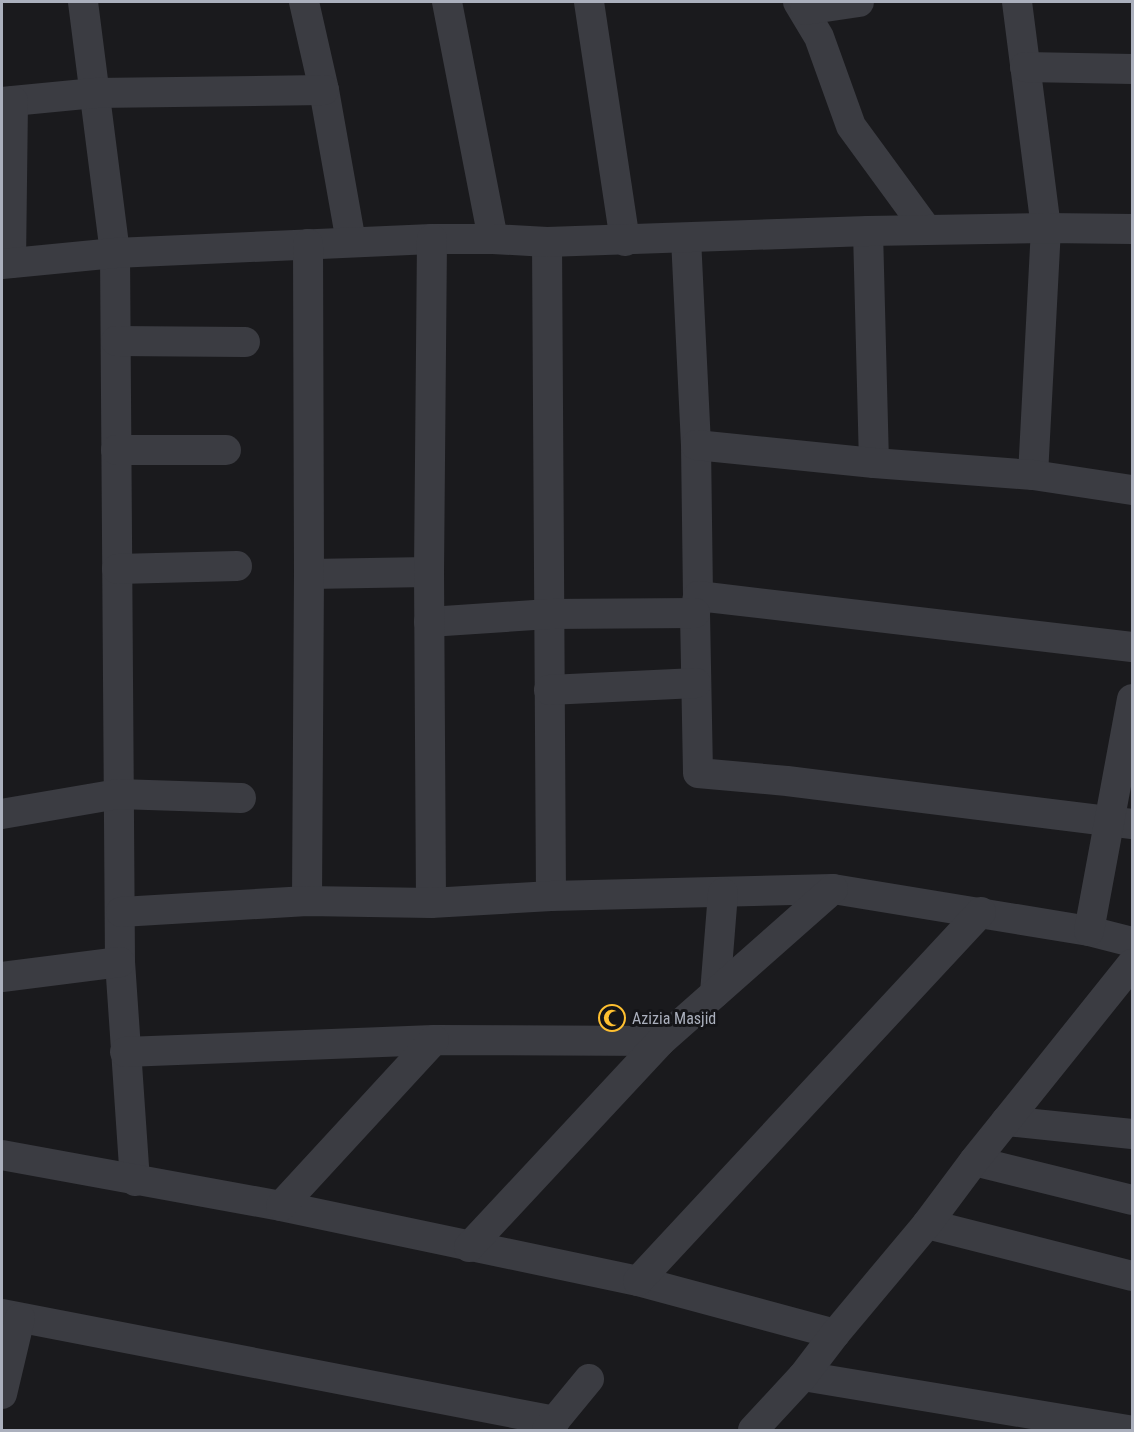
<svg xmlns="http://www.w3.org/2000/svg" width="1134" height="1432" viewBox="0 0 1134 1432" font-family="'Roboto Condensed',sans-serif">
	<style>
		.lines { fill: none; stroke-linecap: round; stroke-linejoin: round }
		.street { stroke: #3b3c42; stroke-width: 30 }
		.labels { text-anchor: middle; stroke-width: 6; stroke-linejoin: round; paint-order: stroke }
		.poi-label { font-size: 16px; fill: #abb0bd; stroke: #151518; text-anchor: start }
	</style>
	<rect width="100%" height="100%" fill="#1a1a1d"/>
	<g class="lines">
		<g class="street">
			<path d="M83,2L115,253L120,962L135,1181"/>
			<path d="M304,2L324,90L351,242"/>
			<path d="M447,2L493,239"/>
			<path d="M589,2L625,241"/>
			<path d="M798,2L819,37L851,126L927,230"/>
			<path d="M1017,2L1046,228L1033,475"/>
			<path d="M805,10L859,2"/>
			<path d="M1025,67L1132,69"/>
			<path d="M2,102L95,93L324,90"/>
			<path d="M868,231L874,463"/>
			<path d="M686,238L696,445L698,596L695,613L698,773L787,781L1132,824"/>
			<path d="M547,242L551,896"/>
			<path d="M11,263L13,101"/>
			<path d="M2,264L115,253L432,239H493L547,242L868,231L1046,228L1132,229"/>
			<path d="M116,341L245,342"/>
			<path d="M696,445L874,463L1033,475L1132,490"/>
			<path d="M116,450H226"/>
			<path d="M117,569L237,566"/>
			<path d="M309,574L429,572"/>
			<path d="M698,596L1132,647"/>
			<path d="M429,622L549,614L695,613"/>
			<path d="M549,690L696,683"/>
			<path d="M2,814L118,794L241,798"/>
			<path d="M307,901L309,574L308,244"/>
			<path d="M431,903L429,572L432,239"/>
			<path d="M121,912L307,901L431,903L551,896L833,889L1089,931L1132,942"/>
			<path d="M1089,931L1132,699"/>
			<path d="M2,977L120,962"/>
			<path d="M715,993L723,893"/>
			<path d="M125,1052L434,1040L661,1041"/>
			<path d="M1006,1121L1132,1134"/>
			<path d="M2,1155L281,1206L638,1281L835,1334"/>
			<path d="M974,1161L1132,1200"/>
			<path d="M281,1206L434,1040"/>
			<path d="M927,1224L1132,1276"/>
			<path d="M469,1247L661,1041L833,889"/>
			<path d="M638,1281L981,912"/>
			<path d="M2,1314L555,1421"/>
			<path d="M803,1376L1128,1430"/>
			<path d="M2,1394L20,1318"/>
			<path d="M547,1430L589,1379"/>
			<path d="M753,1430L803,1376L835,1334L927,1224L974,1161L1132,964"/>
		</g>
	</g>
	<defs>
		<symbol id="mosque-ring" viewBox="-11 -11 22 22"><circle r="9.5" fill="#151518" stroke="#ffc030" stroke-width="1.5"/><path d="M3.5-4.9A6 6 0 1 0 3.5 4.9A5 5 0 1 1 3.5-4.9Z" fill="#ffc030"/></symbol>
	</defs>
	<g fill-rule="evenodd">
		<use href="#mosque-ring" x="597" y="1003" width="30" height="30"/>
	</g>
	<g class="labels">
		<g class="poi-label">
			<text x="632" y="1024">Azizia Masjid</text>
		</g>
	</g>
	<rect width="1134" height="1432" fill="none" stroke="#abb0bd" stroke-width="6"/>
</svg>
